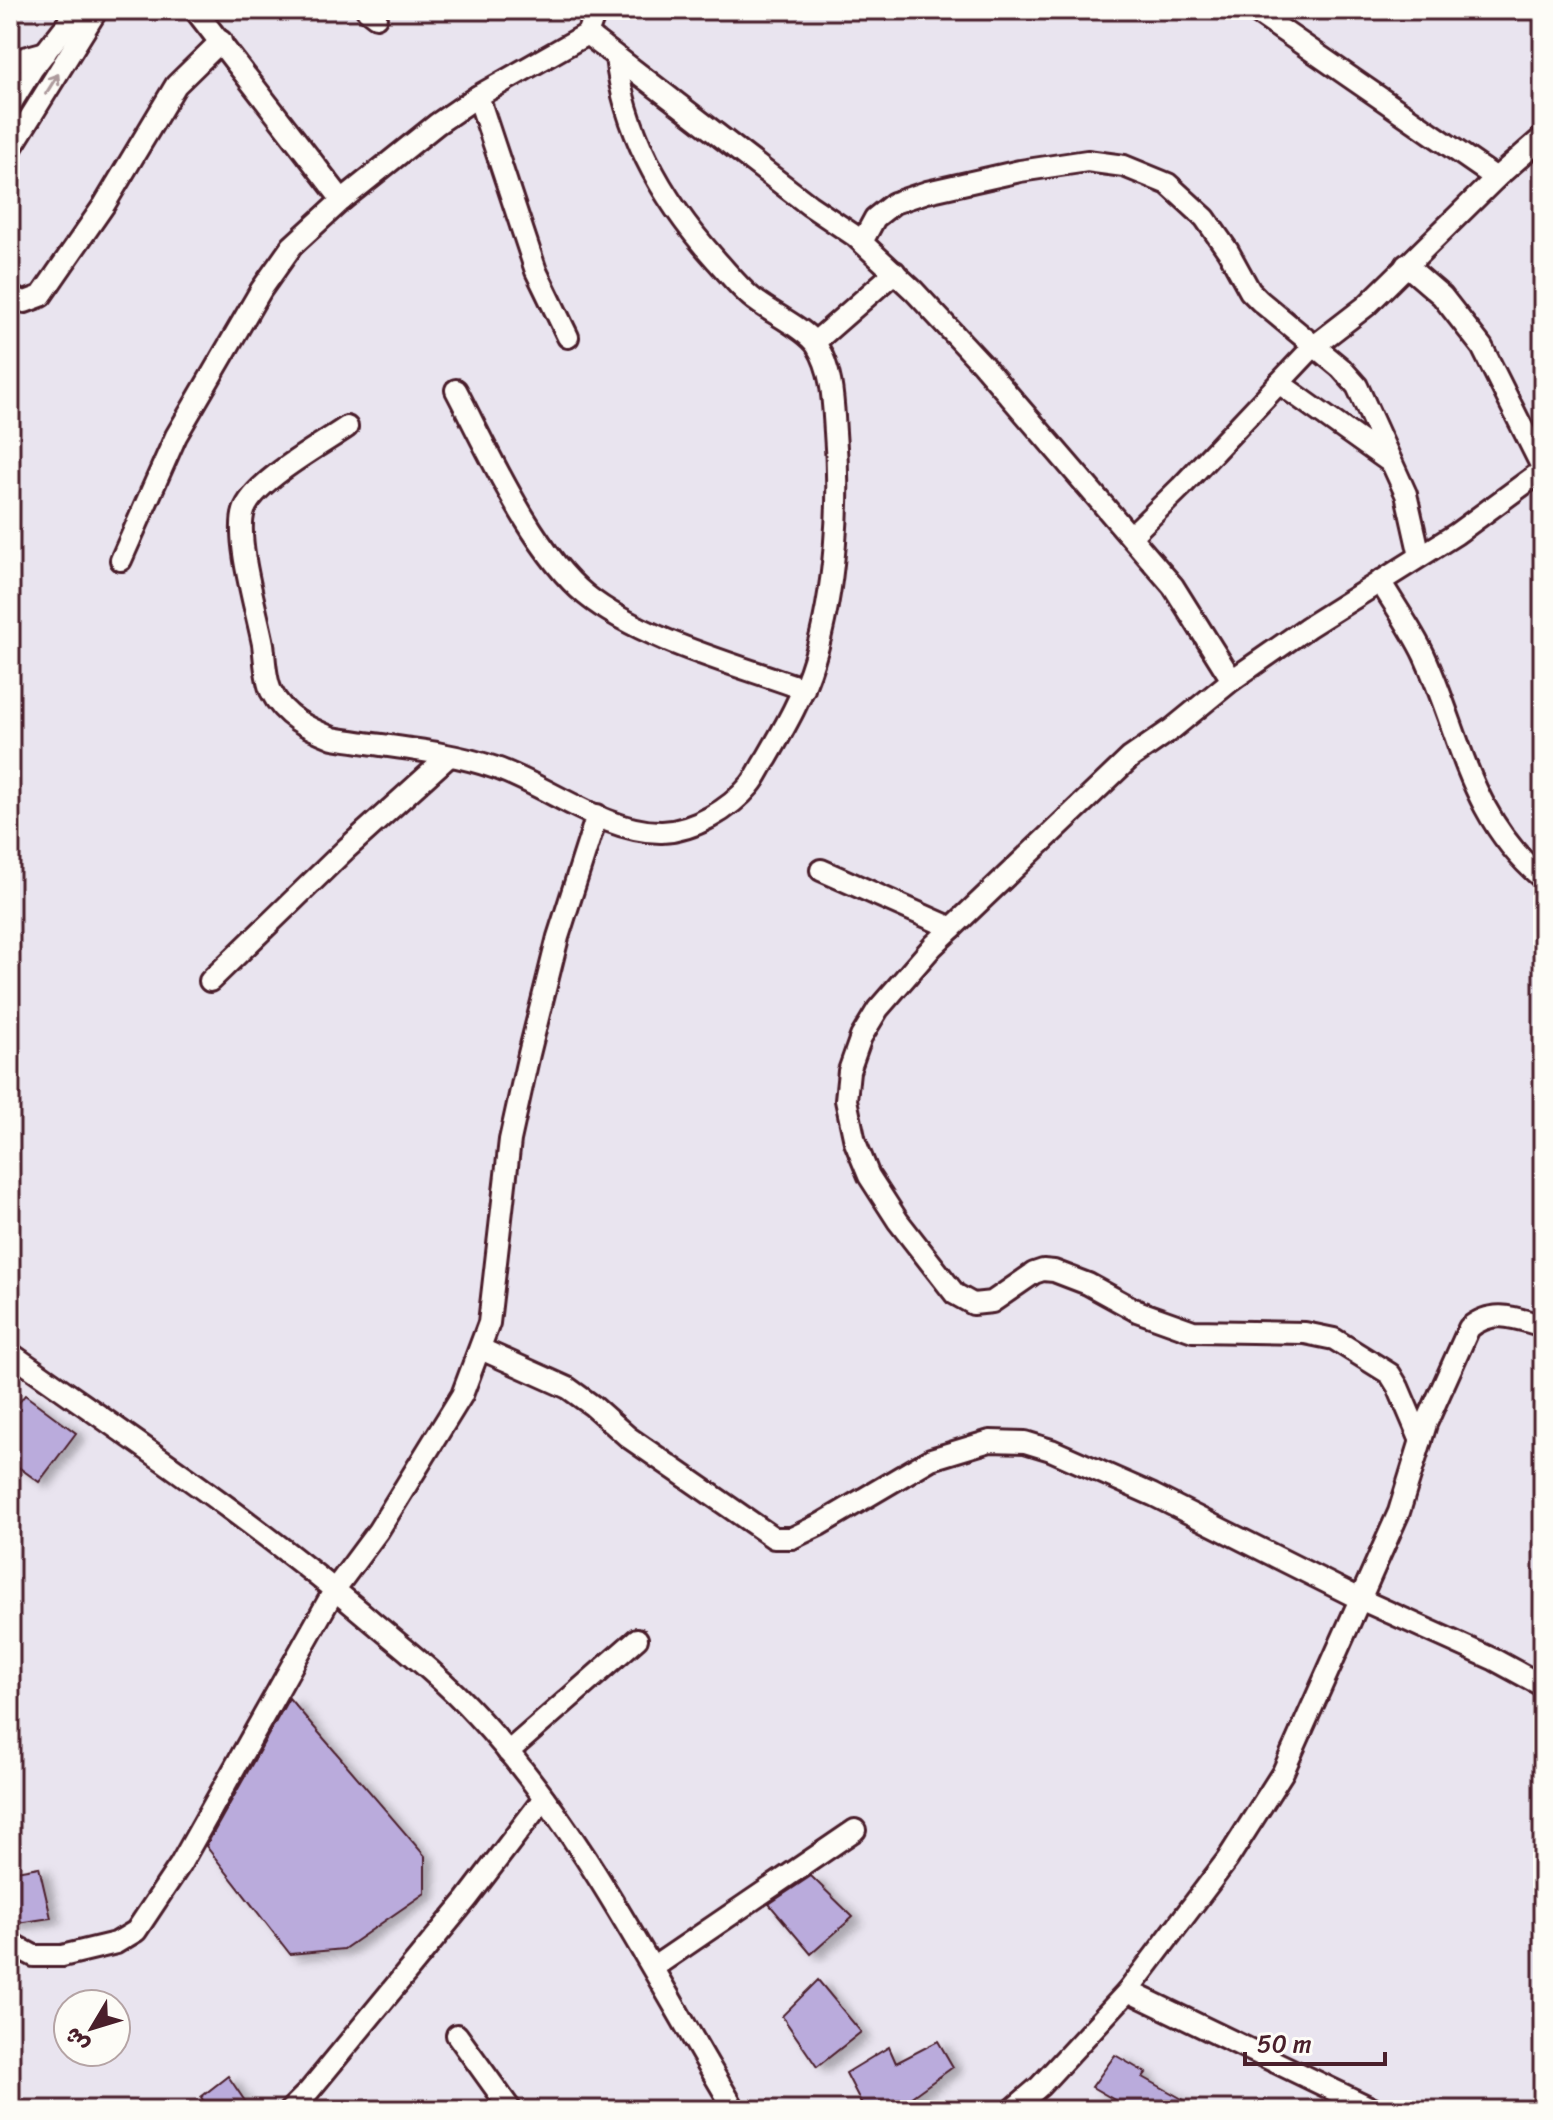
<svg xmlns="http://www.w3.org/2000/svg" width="1553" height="2120" viewBox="0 0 1553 2120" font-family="Sriracha,'Playpen Sans Arabic',sans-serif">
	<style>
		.building { fill: #baabdc; stroke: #4a1f2b; stroke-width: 2; filter: url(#shadow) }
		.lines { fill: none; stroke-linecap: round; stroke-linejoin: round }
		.minor-casing { stroke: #4a1f2b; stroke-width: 26 }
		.minor { stroke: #fdfcf7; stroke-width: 20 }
		.oneway { stroke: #ac999b }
	</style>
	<defs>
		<filter id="shadow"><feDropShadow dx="9" dy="5" stdDeviation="4" flood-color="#0004"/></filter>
	</defs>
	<rect width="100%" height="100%" fill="#e9e4ef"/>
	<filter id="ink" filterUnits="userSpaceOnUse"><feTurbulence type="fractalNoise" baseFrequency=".0125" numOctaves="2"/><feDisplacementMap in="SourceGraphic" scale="16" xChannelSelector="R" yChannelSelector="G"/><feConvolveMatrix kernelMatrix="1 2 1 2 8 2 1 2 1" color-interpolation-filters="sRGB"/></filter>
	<g filter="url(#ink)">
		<g class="building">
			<path d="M25,1395L76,1433L39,1482L10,1461V1414Z"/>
			<path d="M289,1698L425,1856V1893L344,1949L290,1954L206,1846Z"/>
			<path d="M39,1867L51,1918L10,1924V1872Z"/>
			<path d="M811,1876L853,1917L811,1954L769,1904Z"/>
			<path d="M818,1980L861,2032L817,2067L782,2016Z"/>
			<path d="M938,2041L953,2067L910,2098L915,2110H865L846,2073L889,2047L896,2063Z"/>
			<path d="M1115,2055L1146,2073L1143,2077L1184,2100L1178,2110H1132L1092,2087Z"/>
			<path d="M228,2076L251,2110H209L201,2097Z"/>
		</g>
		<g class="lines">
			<defs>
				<g id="minor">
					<path d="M195,10L342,200"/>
					<path d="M367,10L376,17"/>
					<path d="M1253,10L1496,178"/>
					<path d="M587,34L809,205L855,236L914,291L982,364L1173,586L1232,680"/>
					<path d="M10,62L46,52"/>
					<path d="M478,96L536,271L568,337"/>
					<path d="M10,105L33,68L78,10"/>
					<path d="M10,150L97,10"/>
					<path d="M862,242L875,218L894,203L927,192L1020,171L1087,161L1124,166L1168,184L1205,218L1228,251L1250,291L1260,301L1341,368L1357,386L1406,494L1420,556"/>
					<path d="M1406,265L1442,296L1482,347L1543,469"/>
					<path d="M10,297L25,302L41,296L104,205L176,85L221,41"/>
					<path d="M815,342L895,272"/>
					<path d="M1279,383L1390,462"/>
					<path d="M456,390C488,451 533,552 586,595C640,639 738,665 804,689"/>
					<path d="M347,427C321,445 253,482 244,511C235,539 257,612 263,644C265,658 265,678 271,691C284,717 308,728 333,738C386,747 445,750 496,768C548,786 606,833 662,832C694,831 730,809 750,785C757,777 761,766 767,758C785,727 804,694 814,660C835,592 841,503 835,432C833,403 833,372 817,346C807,329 767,311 751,297C738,286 727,272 716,260C664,202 625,136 616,57"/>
					<path d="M1131,536L1181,487L1313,347L1366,306L1496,178L1543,137"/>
					<path d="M121,560L176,436L261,290L292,246L342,200L437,124L478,96L587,34L596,10"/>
					<path d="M1380,581C1395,606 1412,630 1424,655C1462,738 1469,817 1543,879"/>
					<path d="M821,870L952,928"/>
					<path d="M210,981L346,849L448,757"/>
					<path d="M481,1349L568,1388L593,1406L628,1437L774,1538H792L819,1525L931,1459L990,1441L1025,1442L1051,1450L1153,1495L1362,1600L1495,1660L1543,1686"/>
					<path d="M10,1353C133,1440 259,1524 374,1623C409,1652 446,1682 477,1716C584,1831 654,1976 735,2110"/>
					<path d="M1421,1441L1398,1387L1390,1374L1334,1339L1305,1333L1193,1331L1137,1311L1088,1284L1054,1271L1043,1270L1034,1273L992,1302L973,1304L955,1294L898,1221L869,1176L855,1142L846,1100L849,1071L861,1037L878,1009L933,946L1130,758L1172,729L1232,680L1308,627L1456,534L1543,470"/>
					<path d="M508,1752L637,1639"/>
					<path d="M10,1943L34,1956H62L116,1943L136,1931L180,1865L335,1589L378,1531L462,1395L489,1323L510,1140L529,1054L558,937L597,815"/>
					<path d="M654,1967L855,1830"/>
					<path d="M1128,1991L1375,2110"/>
					<path d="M457,2035L511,2110"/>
					<path d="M290,2110L309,2091L467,1899L544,1798"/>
					<path d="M1012,2110L1040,2086L1128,1991L1227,1860L1283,1772L1399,1512L1426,1424L1469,1328C1493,1308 1515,1318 1543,1326"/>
				</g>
			</defs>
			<use href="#minor" class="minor-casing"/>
			<use href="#minor" class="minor"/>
		</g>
		<defs><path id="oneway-shaft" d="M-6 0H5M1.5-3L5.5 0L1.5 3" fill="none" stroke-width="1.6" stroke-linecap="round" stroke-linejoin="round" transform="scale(2)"/></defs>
		<use class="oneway" href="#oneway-shaft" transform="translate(52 84) rotate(-58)"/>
	</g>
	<rect width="1553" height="2120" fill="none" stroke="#fdfcf7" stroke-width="40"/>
	<rect x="20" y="20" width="1513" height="2080" fill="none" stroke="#4a1f2b" stroke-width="3" filter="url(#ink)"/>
	<g transform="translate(92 2028) rotate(232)"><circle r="38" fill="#fdfcf7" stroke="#b5a4a5" stroke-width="2"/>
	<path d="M0-6L14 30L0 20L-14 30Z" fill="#4a1f2b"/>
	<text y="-12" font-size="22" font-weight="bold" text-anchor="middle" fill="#4a1f2b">ش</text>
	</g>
	<path d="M1245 2052v12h140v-12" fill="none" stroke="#4a1f2b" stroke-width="4"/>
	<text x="1257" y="2052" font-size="24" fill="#4a1f2b" stroke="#fdfcf7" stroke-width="6" paint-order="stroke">50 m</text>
</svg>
